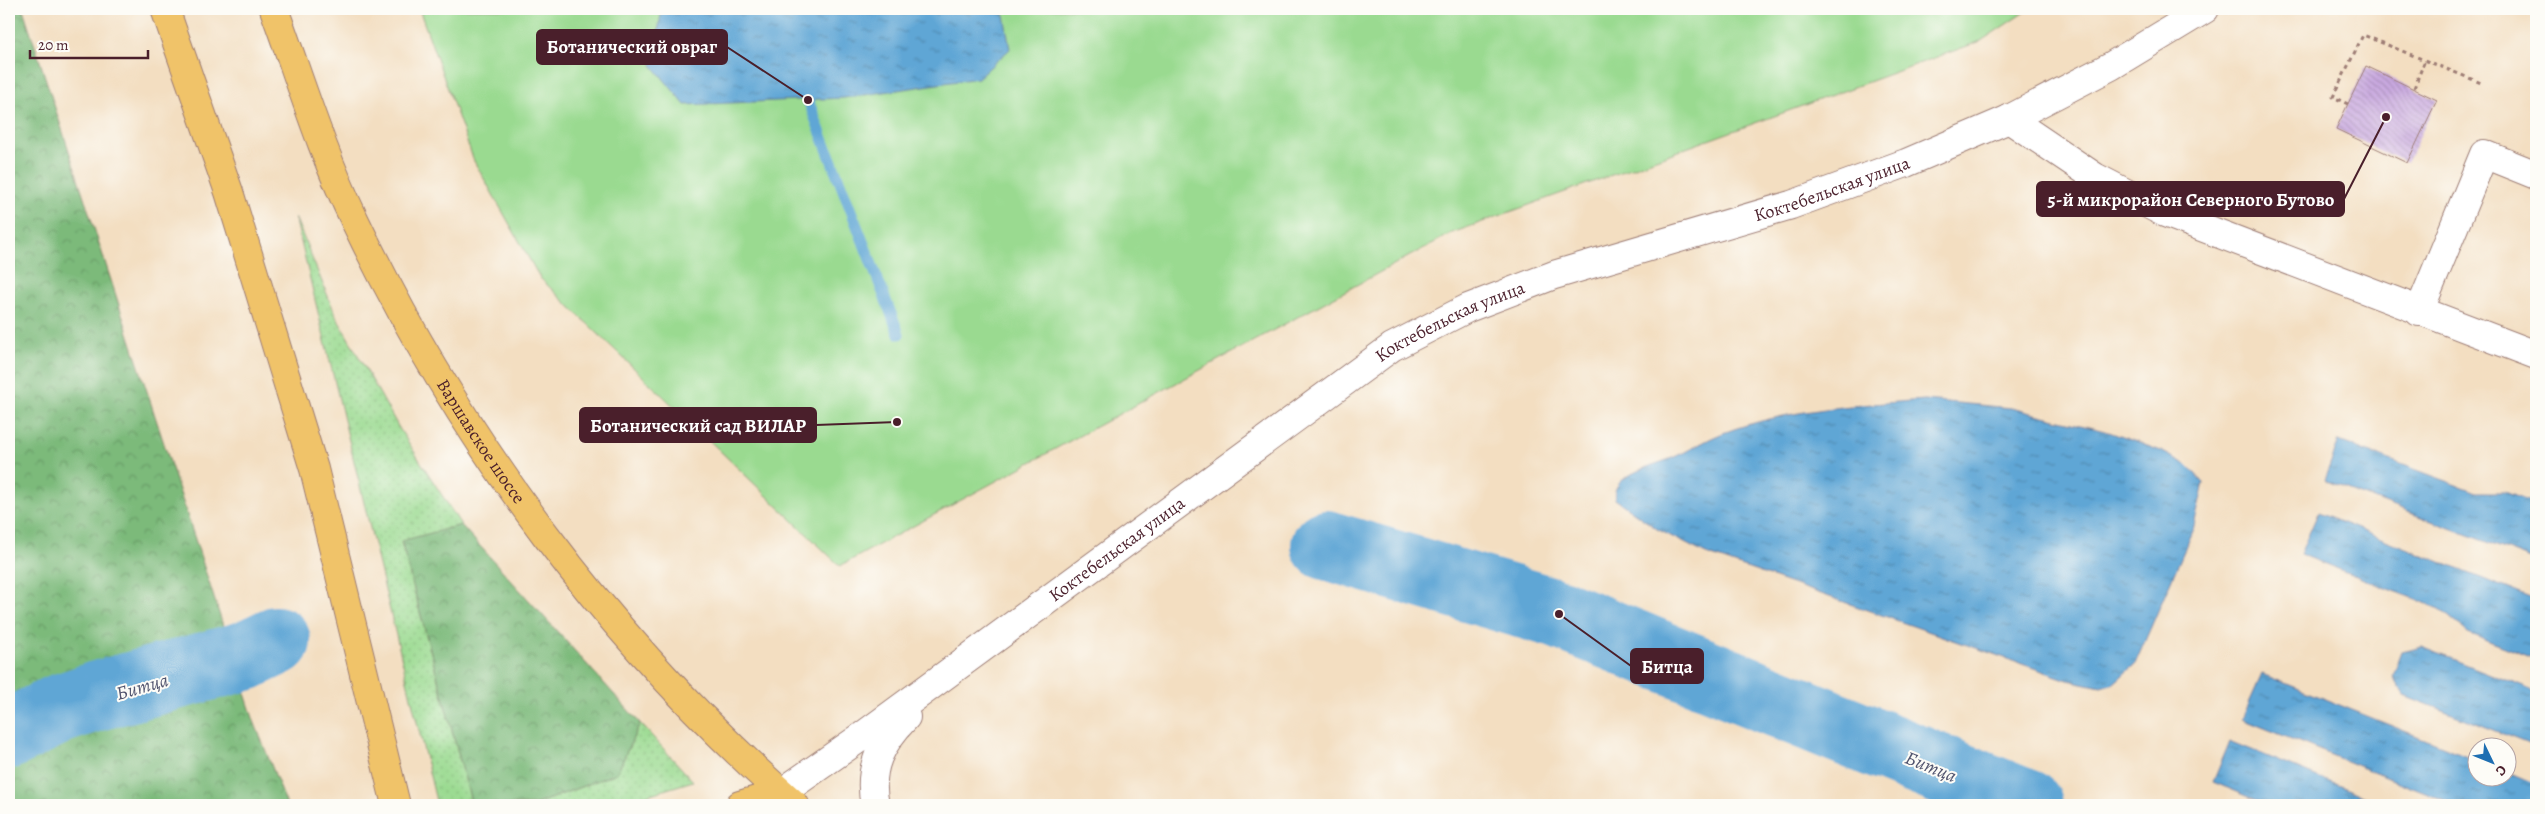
<svg xmlns="http://www.w3.org/2000/svg" width="2545" height="814" viewBox="0 0 2545 814" font-family="Alegreya,serif">
	<style>
		.grass { fill: url(#grass-dots); stroke: #727c5e }
		.forest { fill: url(#forest-crowns); stroke: #626c52 }
		.garden { fill: #9ada90; stroke: #727c5e }
		.water { fill: url(#water-ripples); stroke: #546280 }
		.lines { fill: none; stroke-linecap: round; stroke-linejoin: round }
		.stream { stroke: #5ea6d5; stroke-width: 11 }
		.river { stroke: #5ea6d5; stroke-width: 70 }
		.building { fill: url(#building-back-hatch) }
		.minor-casing { stroke: #9e7e76; stroke-width: 30 }
		.major-casing { stroke: #9e7e76; stroke-width: 30 }
		.path { stroke: #9e7e76; stroke-width: 3; stroke-dasharray: 4 4; stroke-linecap: butt }
		.minor { stroke: #fff; stroke-width: 28 }
		.major { stroke: #f0c369; stroke-width: 28 }
		.labels { text-anchor: middle; stroke-width: 4; stroke-linejoin: round; paint-order: stroke }
		.street-label { font-size: 18px; fill: #4a1f2b; stroke: #fdfcf7 }
		.water-label { font-size: 19px; font-style: italic; fill: #52556f; stroke: #fdfcf7 }
		.leader { fill: none; stroke: #4a1f2b; stroke-width: 2 }
		.callout-dot { fill: #4a1f2b; stroke: #fdfcf7; stroke-width: 2 }
		.callout { fill: #4a1f2b; stroke: #4a1f2b; stroke-width: 2 }
		.callout-label { font-size: 19px; text-anchor: middle; font-weight: bold; fill: #fff }
	</style>
	<defs>
		<pattern id="grass-dots" width="8" height="8" patternUnits="userSpaceOnUse" patternTransform="scale(1.25)"><rect width="8" height="8" fill="#9ada90"/><path d="M2 2h.1M6 6h.1" fill="none" stroke="#86bb7c" stroke-width="1.8" stroke-linecap="round"/></pattern>
		<pattern id="forest-crowns" width="20" height="18" patternUnits="userSpaceOnUse" patternTransform="scale(1.25)"><rect width="20" height="18" fill="#7bba7a"/><path d="M2 6a3 3 0 1 1 6 0M12 15a3 3 0 1 1 6 0" fill="none" stroke="#679764"/></pattern>
		<pattern id="water-ripples" width="26" height="14" patternUnits="userSpaceOnUse" patternTransform="scale(1.25)"><rect width="26" height="14" fill="#5ea6d5"/><path d="M2 4q2-2 4 0t4 0M15 11q2-2 4 0t4 0" fill="none" stroke="#5087ad"/></pattern>
		<pattern id="building-back-hatch" width="6" height="6" patternUnits="userSpaceOnUse" patternTransform="scale(1.25)"><rect width="6" height="6" fill="#c9a9e0"/><path d="M-1 5l2 2M0 0l6 6M5-1l2 2" fill="none" stroke="#a589b6"/></pattern>
	</defs>
	<rect width="100%" height="100%" fill="#fdfcf7"/>
	<filter id="ink" filterUnits="userSpaceOnUse"><feTurbulence type="fractalNoise" baseFrequency=".02" numOctaves="2"/><feDisplacementMap in="SourceGraphic" scale="10" xChannelSelector="R" yChannelSelector="G"/><feConvolveMatrix kernelMatrix="1 2 1 2 8 2 1 2 1" color-interpolation-filters="sRGB"/></filter>
	<filter id="wash" filterUnits="userSpaceOnUse"><feTurbulence type="fractalNoise" baseFrequency=".0096" numOctaves="4" result="noise"/><feDisplacementMap in="SourceGraphic" scale="20" xChannelSelector="R" yChannelSelector="G"/><feGaussianBlur stdDeviation="1.12" result="paint"/><feColorMatrix in="noise" values="0 0 0 0 0 0 0 0 0 0 0 0 0 0 0 0 0 1.4 0 .05"/><feComposite in="paint" operator="in"/></filter>
	<g filter="url(#wash)">
		<rect width="100%" height="100%" fill="#f3dec1"/>
		<g class="grass">
			<path d="M295,217L337,318L399,428L461,525L401,542L472,805H437Z"/>
			<path d="M640,723L693,781L615,805H534L617,773Z"/>
		</g>
		<g class="forest">
			<path d="M9,9H23L254,721L287,805H9Z"/>
			<path d="M461,525L640,723L617,773L534,805H472L401,541Z"/>
		</g>
		<path class="garden" d="M419,9H2029L1981,41L1452,233L840,566L540,278L474,161Z"/>
		<g class="water">
			<path d="M662,9H1003L1010,49L978,78L844,98L685,105L652,65Z"/>
			<path d="M1925,400L2011,408L2109,432L2161,451L2187,465L2204,483L2193,530L2135,664L2114,683L2101,687L2068,680L1706,554L1657,529L1615,499C1609,475 1656,465 1672,458C1689,451 1705,440 1723,433C1787,409 1857,405 1925,400Z"/>
			<path d="M2339,441L2476,492H2505L2536,504V561L2324,480Z"/>
			<path d="M2318,513L2536,600V659L2468,633L2440,609L2300,554Z"/>
			<path d="M2422,647L2536,692V747L2404,695L2393,676L2402,652Z"/>
			<path d="M2262,674L2477,760L2478,776H2508V772L2536,784V805H2455L2242,719Z"/>
			<path d="M2230,741L2386,805H2269L2213,782Z"/>
		</g>
		<g class="lines">
			<path class="stream" d="M808,85V100L899,334"/>
			<g class="river">
				<path d="M1326,545L1559,614L2028,805"/>
				<path d="M9,734L59,709L97,696L245,656L276,641"/>
			</g>
		</g>
		<g id="blocks">
			<path class="building" d="M2366,66L2437,100L2407,163L2336,129Z"/>
		</g>
	</g>
	<g filter="url(#ink)">
		<use href="#blocks" fill-opacity="0" stroke="#9e7e76" stroke-width="1"/>
		<g class="lines">
			<defs>
				<g id="minor">
					<path d="M2009,119L2095,177L2165,213L2536,355"/>
					<path d="M2419,312L2484,154L2536,175"/>
					<path id="s1" d="M781,793L861,737L1392,347L1468,308L1554,275L1791,205L1906,163L2009,119L2111,66L2205,9"/>
					<path d="M875,805C867,768 881,743 906,717"/>
				</g>
				<g id="major">
					<path d="M165,9L229,192L314,469L396,805"/>
					<path id="s2" d="M274,9C300,80 322,153 355,221C461,442 611,643 795,805"/>
					<path d="M740,805L781,793"/>
				</g>
			</defs>
			<use href="#minor" class="minor-casing"/>
			<use href="#major" class="major-casing"/>
			<g class="path">
				<path d="M2414,88L2425,60"/>
				<path d="M2348,104L2333,97L2363,35L2481,83"/>
			</g>
			<use href="#minor" class="minor"/>
			<use href="#major" class="major"/>
		</g>
	</g>
	<g class="labels">
		<g class="street-label">
			<text dy="6" stroke="none"><textPath href="#s1" startOffset="1225">Коктебельская улица</textPath></text>
			<text dy="6" stroke="none"><textPath href="#s1" startOffset="820">Коктебельская улица</textPath></text>
			<text dy="6" stroke="none"><textPath href="#s2" startOffset="481">Варшавское шоссе</textPath></text>
			<text dy="6" stroke="none"><textPath href="#s1" startOffset="415">Коктебельская улица</textPath></text>
		</g>
		<g class="water-label">
			<text transform="translate(142 686) rotate(-16)" y="7">Битца</text>
			<text transform="translate(1931 766) rotate(22)" y="7">Битца</text>
		</g>
	</g>
	<path class="leader" d="M808 100L727 47M2386 117L2344 199M897 422L816 425M1559 614L1631 666"/>
	<g class="callout-dot">
		<circle cx="808" cy="100" r="5"/>
		<circle cx="2386" cy="117" r="5"/>
		<circle cx="897" cy="422" r="5"/>
		<circle cx="1559" cy="614" r="5"/>
	</g>
	<g class="callout">
		<rect x="537" y="30" width="190" height="34" rx="5"/>
		<rect x="2037" y="182" width="307" height="34" rx="5"/>
		<rect x="580" y="408" width="236" height="34" rx="5"/>
		<rect x="1631" y="649" width="72" height="34" rx="5"/>
	</g>
	<g class="callout-label">
		<text x="632" y="53">Ботанический овраг</text>
		<text x="2191" y="206">5-й микрорайон Северного Бутово</text>
		<text x="698" y="432">Ботанический сад ВИЛАР</text>
		<text x="1667" y="673">Битца</text>
	</g>
	<rect width="2545" height="814" fill="none" stroke="#fdfcf7" stroke-width="30"/>
	<g transform="translate(2492 762) rotate(133)"><circle r="24" fill="#fdfcf7" stroke="#b5a4a5"/>
	<path d="M0-4L9 19L0 12L-9 19Z" fill="#1f6fb2"/>
	<text y="-8" font-size="14" font-weight="bold" text-anchor="middle" fill="#4a1f2b">С</text>
	</g>
	<path d="M30 50v8h118v-8" fill="none" stroke="#4a1f2b" stroke-width="2.5"/>
	<text x="38" y="50" font-size="15" fill="#4a1f2b" stroke="#fdfcf7" stroke-width="4" paint-order="stroke">20 m</text>
</svg>
